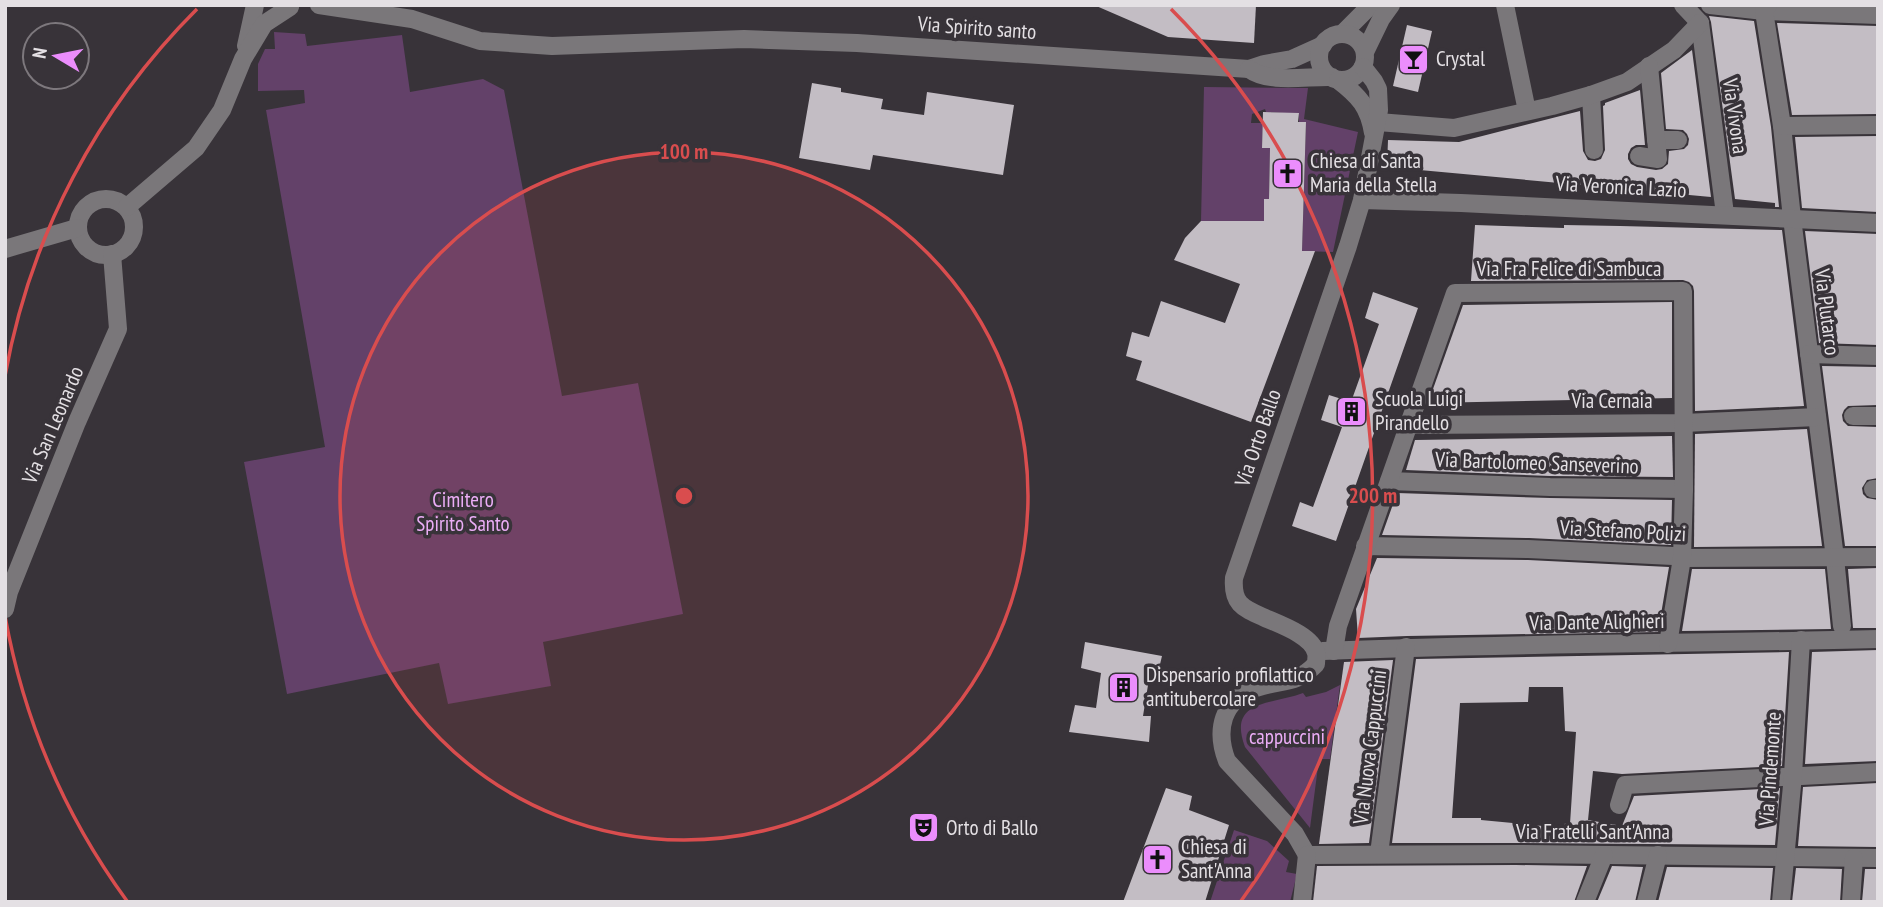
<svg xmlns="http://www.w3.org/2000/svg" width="1883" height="907" viewBox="0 0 1883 907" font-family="'PT Sans Narrow',sans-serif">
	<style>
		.green { fill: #634169 }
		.building { fill: #c3bdc4; fill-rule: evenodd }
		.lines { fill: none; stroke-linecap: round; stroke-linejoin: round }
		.minor { stroke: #7a777a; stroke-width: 18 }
		.ring { fill: none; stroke: #d94d4e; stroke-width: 3.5 }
		.labels { text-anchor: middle; stroke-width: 7; stroke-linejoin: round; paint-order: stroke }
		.street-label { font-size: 21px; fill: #e4e0e4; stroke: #383339 }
		.poi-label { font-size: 21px; fill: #e4e0e4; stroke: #383339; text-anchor: start }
		.park-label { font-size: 21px; fill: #ebadf6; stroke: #383339 }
		.centre { fill: #d94d4e; stroke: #383339; stroke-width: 3.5 }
		.ring-label { font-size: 21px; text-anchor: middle; font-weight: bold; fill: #d94d4e; stroke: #383339; stroke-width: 7; stroke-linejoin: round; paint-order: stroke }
	</style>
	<rect width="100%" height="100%" fill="#383339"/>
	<g class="green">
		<path d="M274,32L305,34L307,46L402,35L410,92L483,79L504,90L562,396L638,383L683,614L543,642L551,686L448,704L439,663L287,694L244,462L325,447L266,110L305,103L304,90L258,91V64L265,49H275Z"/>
		<path d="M1204,87L1308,88L1304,119L1358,132L1333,252L1302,251L1306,122H1299V114L1266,112L1265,109L1252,114L1251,123H1263L1262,148H1270L1269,199H1264L1269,218L1251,250V221H1201Z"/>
		<path d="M1340,685L1330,759H1319L1310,828L1245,747C1227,699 1272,705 1303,693L1306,697L1326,692Z"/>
		<path d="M1234,830L1267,841L1289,861L1286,872L1297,874L1290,902H1210Z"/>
	</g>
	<g class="building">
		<path d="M1094,5H1256L1254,43L1168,37Z"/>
		<path d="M1709,16L1754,21L1771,127L1779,207H1775V203L1735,199L1711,22Z"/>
		<path d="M1777,23L1878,26V114L1792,115Z"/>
		<path d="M1407,25L1432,31L1418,92L1393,86Z"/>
		<path d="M1692,50L1711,197L1387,167L1388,140L1459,142L1580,111L1583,151L1588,160L1595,161L1601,159L1605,150L1603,106L1605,105V103L1640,90L1645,145H1636L1631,148L1628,154V159L1631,164L1637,167L1656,170L1662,169L1668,164L1669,151L1684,149L1688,145L1689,139L1687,134L1683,130L1666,129L1661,73Z"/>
		<path d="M812,83L841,88V92L883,99L881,109L924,115L927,92L1014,105L1003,175L873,155L870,170L799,158Z"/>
		<path d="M1263,112L1299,113L1298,122H1306L1302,251H1315L1251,422L1136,380L1142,361L1126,356L1132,332L1149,337L1161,301L1225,323L1240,284L1174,260L1185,238L1201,221H1264V199H1269L1270,148H1262Z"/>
		<path d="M1878,136V212L1802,208L1795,137Z"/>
		<path d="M1475,225L1564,228V225L1620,226L1782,230L1804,406L1695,411L1694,291L1693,286L1689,282L1683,280L1471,281Z"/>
		<path d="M1805,231L1878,234V345L1819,343Z"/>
		<path d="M1373,292L1418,308L1336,541L1292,526L1300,502L1313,507L1342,427L1321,420L1329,395L1351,402L1379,324L1365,318Z"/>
		<path d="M1672,302V398L1428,403L1463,305Z"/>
		<path d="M1822,366L1878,367V405L1848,406L1844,410L1842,415L1843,421L1848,426L1878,427V478L1867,480L1862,488L1863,494L1867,498L1878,500V546H1845Z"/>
		<path d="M1807,429L1822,546L1694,547L1695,434Z"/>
		<path d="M1672,436L1673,477L1550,476L1406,470L1415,440Z"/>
		<path d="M1397,493L1550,498L1672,500L1671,545L1529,538L1382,535Z"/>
		<path d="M1377,558L1528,560L1669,567L1658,632L1407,636L1358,638L1356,609Z"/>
		<path d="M1878,568V628H1853L1848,569Z"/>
		<path d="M1692,569H1825L1831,629L1682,631Z"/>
		<path d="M1085,642L1162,656L1156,681L1149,679L1143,716H1151L1149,742L1069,732L1075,705L1096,708L1101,673L1081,668Z"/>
		<path d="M1878,650V761L1805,764L1812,652Z"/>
		<path d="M1789,652L1782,766L1622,774L1593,771L1588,820L1622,826L1634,796L1780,788L1775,845L1516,843H1392L1416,659ZM1529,687H1563L1565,731L1576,732L1570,824L1565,823L1564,828L1481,820V818H1452L1460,703L1528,702Z"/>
		<path d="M1393,660L1369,843L1319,844L1344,662Z"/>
		<path d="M1878,783V847L1798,846L1803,787Z"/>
		<path d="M1166,788L1192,796L1189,810L1229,825L1205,902H1123Z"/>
		<path d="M1516,865L1587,866L1574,902H1313L1317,866Z"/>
		<path d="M1612,866L1643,867L1635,902H1597Z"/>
		<path d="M1667,867L1773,868L1770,902H1658Z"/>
		<path d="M1796,868L1842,869L1840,902H1792Z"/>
		<path d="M1865,869H1878V902H1862Z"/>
	</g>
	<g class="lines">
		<g class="minor">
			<path d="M319,5L412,19L480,41L552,46L744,39L857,43L1249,69L1264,64L1292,59L1323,45"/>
			<path d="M1505,5L1527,111"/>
			<path d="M1683,5L1700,23"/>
			<path d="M1710,5L1764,11L1878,15"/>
			<path d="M1768,5L1764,11L1782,126L1792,218L1835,558L1842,626"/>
			<path d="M1700,23L1725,214"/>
			<path d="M1342,34L1371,5"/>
			<circle cx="1342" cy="57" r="23"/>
			<path d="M246,46L255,5"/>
			<path d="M1365,52L1381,19L1391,5"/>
			<path d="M1249,69C1269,84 1307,76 1332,77"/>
			<path d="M1338,80C1359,96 1369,107 1373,133"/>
			<path d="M1591,95L1594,150"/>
			<path d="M1378,122L1454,128L1552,106L1591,95L1627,82L1674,50L1700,23"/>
			<path d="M1782,126L1878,125"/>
			<path d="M1656,140H1678"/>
			<path d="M1639,156L1658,159L1649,66"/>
			<circle cx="106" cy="227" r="28"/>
			<path d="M1362,200L1461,203L1878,223"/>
			<path d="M127,207L196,148L222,110L243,59L264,24L290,7"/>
			<path d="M5,249L77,228"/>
			<path d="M1809,354L1878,356"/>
			<path d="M1853,416H1878"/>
			<path d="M1408,425L1683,423L1817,417"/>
			<path d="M1389,481L1550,487L1684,489"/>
			<path d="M1873,489H1878"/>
			<path d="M1365,546L1528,549L1673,556L1682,558L1878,557"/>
			<path d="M5,609L9,592L77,422L118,329L112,254"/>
			<path d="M1323,651C1508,643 1693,644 1878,639"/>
			<path d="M1334,651L1338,626L1455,293L1683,291L1684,489L1682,558L1668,644"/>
			<path d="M1619,805L1625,785L1878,772"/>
			<path d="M1379,854L1406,647"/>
			<path d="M1307,855L1295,834L1227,761C1215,730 1222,700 1256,688C1281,679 1295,686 1316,664C1316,660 1317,656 1316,653C1312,635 1278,624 1263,617C1242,608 1232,603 1234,578L1348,246L1362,200L1379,110L1378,89L1374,81L1363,67"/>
			<path d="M1307,855L1516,854L1878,858"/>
			<path d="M1302,902L1307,855"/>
			<path d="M1585,902L1604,855"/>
			<path d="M1646,902L1658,855"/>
			<path d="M1781,902L1793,775L1801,640"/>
			<path d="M1851,902L1854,858"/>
		</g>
	</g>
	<circle cx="684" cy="496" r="344" fill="#d94d4e" fill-opacity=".12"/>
	<g class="ring">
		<circle cx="684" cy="496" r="344"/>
		<path d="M127 901A689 689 0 0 1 5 616M5 376A689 689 0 0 1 197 9M1171 9A689 689 0 0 1 1241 901"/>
	</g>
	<defs>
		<symbol id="bar-square" viewBox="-11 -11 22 22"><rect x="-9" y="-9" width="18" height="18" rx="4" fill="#eb8dfc" stroke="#383339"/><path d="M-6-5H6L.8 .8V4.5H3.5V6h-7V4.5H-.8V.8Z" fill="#111"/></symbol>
		<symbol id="church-square" viewBox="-11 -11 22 22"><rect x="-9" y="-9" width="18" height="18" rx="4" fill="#eb8dfc" stroke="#383339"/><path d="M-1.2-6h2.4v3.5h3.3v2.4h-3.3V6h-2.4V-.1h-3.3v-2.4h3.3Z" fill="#111"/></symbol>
		<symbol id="building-square" viewBox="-11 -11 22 22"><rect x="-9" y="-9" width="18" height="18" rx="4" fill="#eb8dfc" stroke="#383339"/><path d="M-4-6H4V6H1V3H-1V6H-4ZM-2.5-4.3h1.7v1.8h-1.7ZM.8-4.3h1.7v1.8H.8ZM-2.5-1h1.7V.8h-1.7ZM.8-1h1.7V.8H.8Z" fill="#111"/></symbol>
		<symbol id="theatre-square" viewBox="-11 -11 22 22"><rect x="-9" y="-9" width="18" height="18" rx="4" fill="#eb8dfc" stroke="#383339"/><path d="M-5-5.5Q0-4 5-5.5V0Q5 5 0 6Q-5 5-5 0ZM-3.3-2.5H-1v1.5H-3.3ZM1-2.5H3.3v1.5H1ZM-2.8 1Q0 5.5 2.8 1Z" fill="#111"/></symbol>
	</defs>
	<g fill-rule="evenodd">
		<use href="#bar-square" x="1396" y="42" width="35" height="35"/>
		<use href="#church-square" x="1270" y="156" width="35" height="35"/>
		<use href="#building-square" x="1334" y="394" width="35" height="35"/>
		<use href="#building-square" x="1106" y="670" width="35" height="35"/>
		<use href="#theatre-square" x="906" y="810" width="35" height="35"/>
		<use href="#church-square" x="1140" y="842" width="35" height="35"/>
	</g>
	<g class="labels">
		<g class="street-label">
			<text transform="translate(977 28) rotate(4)" y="7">Via Spirito santo</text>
			<text transform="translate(1735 116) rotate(82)" y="7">Via Vivona</text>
			<text transform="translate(1621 187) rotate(3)" y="7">Via Veronica Lazio</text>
			<text x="1569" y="276">Via Fra Felice di Sambuca</text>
			<text transform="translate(1827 312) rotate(83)" y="7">Via Plutarco</text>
			<text x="1612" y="408">Via Cernaia</text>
			<text transform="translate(53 425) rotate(-67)" y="7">Via San Leonardo</text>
			<text transform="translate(1258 438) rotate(-71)" y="7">Via Orto Ballo</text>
			<text transform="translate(1537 463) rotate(2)" y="7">Via Bartolomeo Sanseverino</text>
			<text transform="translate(1623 531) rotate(3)" y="7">Via Stefano Polizi</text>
			<text transform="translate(1597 622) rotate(-1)" y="7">Via Dante Alighieri</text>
			<text transform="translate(1370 747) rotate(-83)" y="7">Via Nuova Cappuccini</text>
			<text transform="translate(1770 769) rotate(-86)" y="7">Via Pindemonte</text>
			<text x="1593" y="839">Via Fratelli Sant'Anna</text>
		</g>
		<g class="poi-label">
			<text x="1436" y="66">Crystal</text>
			<text x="1310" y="168">Chiesa di Santa<tspan x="1310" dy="24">Maria della Stella</tspan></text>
			<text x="1375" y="406">Scuola Luigi<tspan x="1375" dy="24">Pirandello</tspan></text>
			<text x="1146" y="682">Dispensario profilattico<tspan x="1146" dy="24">antitubercolare</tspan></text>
			<text x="946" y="835">Orto di Ballo</text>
			<text x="1181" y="854">Chiesa di<tspan x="1181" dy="24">Sant'Anna</tspan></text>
		</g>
		<g class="park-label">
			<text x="463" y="507">Cimitero<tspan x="463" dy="24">Spirito Santo</tspan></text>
			<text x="1287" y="744">cappuccini</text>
		</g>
	</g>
	<circle cx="684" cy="496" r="10" class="centre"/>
	<g class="ring-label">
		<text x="684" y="159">100 m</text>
		<text x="1373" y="503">200 m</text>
	</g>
	<rect width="1883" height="907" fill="none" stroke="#e4e0e4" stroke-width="14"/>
	<g transform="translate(56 56) rotate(280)"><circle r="33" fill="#383339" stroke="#7d787d" stroke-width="2"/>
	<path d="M0-5L12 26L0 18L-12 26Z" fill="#eb8dfc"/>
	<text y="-10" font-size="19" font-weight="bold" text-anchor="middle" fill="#e4e0e4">N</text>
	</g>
</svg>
